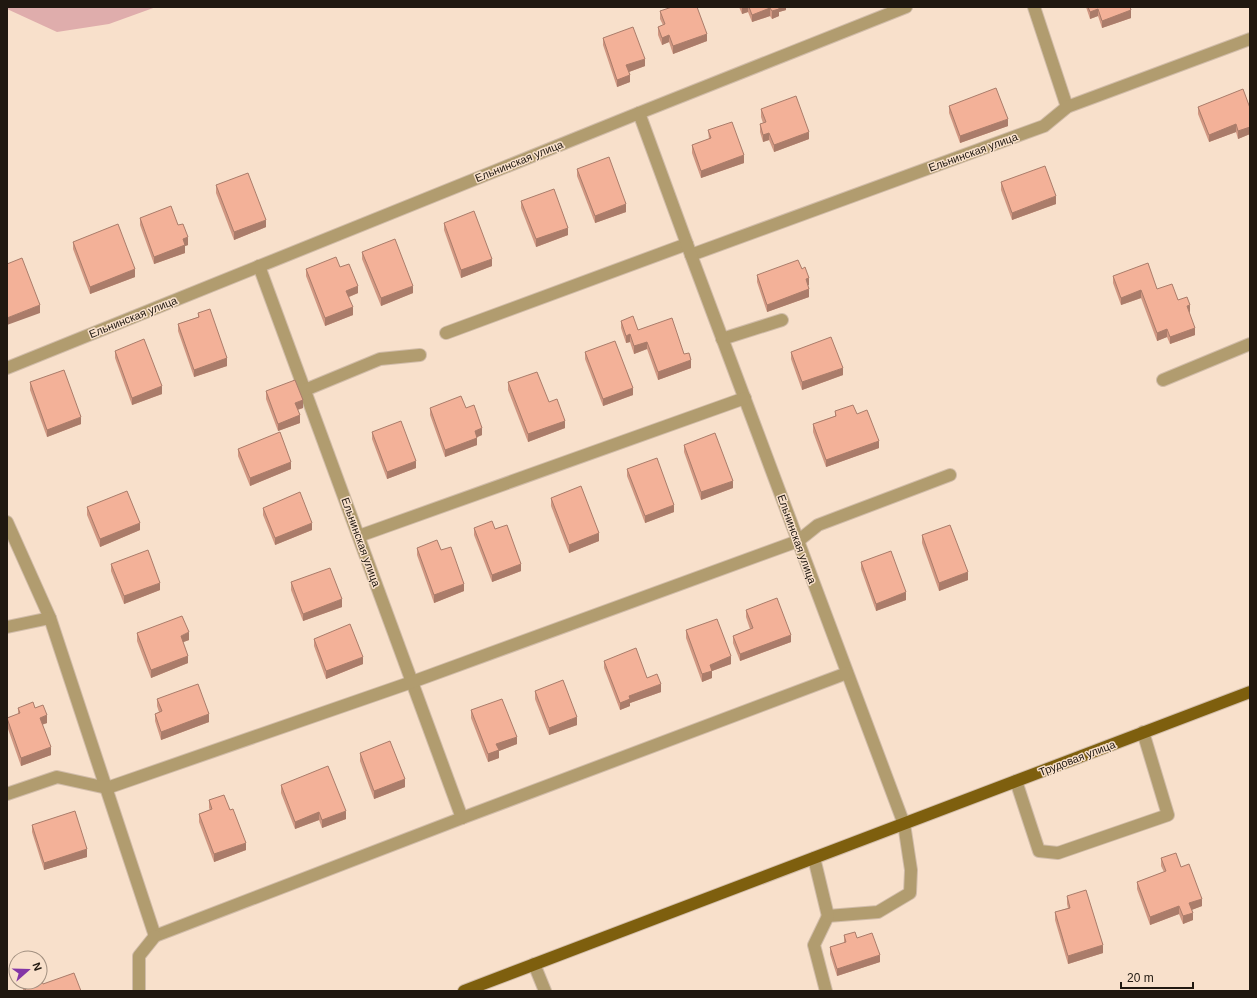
<svg xmlns="http://www.w3.org/2000/svg" width="1257" height="998" viewBox="0 0 1257 998" font-family="Helvetica,sans-serif">
	<style>
		.green { fill: #dfadac }
		.lines { fill: none; stroke-linecap: round; stroke-linejoin: round }
		.minor-casing { stroke: #d1bca9; stroke-width: 14 }
		.major-casing { stroke: #d1bca9; stroke-width: 14 }
		.minor { stroke: #b19c6f; stroke-width: 12 }
		.major { stroke: #7e5f0e; stroke-width: 12 }
		.wall { fill: #d19883 }
		.shaded-wall { fill: #aa7c6a }
		.building { fill: #f3b198; stroke: #aa7c6a }
		.labels { text-anchor: middle; stroke-width: 3; stroke-linejoin: round; paint-order: stroke }
		.street-label { font-size: 11px; fill: #201810; stroke: #f8e0cb }
	</style>
	<rect width="100%" height="100%" fill="#f8e0cb"/>
	<path class="green" d="M7,7H156L109,24L57,32L7,9Z"/>
	<g class="lines">
		<defs>
			<g id="minor">
				<path d="M1034,7L1067,107"/>
				<path d="M639,113L906,7"/>
				<path d="M691,255L1044,126L1067,107L1250,39"/>
				<path d="M259,266L462,818"/>
				<path d="M446,333L687,244"/>
				<path d="M722,339L782,320"/>
				<path d="M7,368L639,113L691,255L904,824L911,870L910,893L878,912L828,916L814,945L826,991"/>
				<path d="M1163,380L1250,344"/>
				<path d="M305,390L380,359L420,355"/>
				<path d="M7,522L50,618L155,936L462,818L847,673"/>
				<path d="M359,536L745,398"/>
				<path d="M7,627L50,618"/>
				<path d="M1016,781L1039,851L1058,853L1168,815L1143,732"/>
				<path d="M7,794L57,777L107,788L412,682L798,541L818,525L950,475"/>
				<path d="M814,858L828,916"/>
				<path d="M534,964L545,991"/>
				<path d="M139,991V956L155,936"/>
			</g>
			<path id="major" d="M464,991L1250,692"/>
		</defs>
		<use href="#minor" class="minor-casing"/>
		<use href="#major" class="major-casing"/>
		<use href="#minor" class="minor"/>
		<use href="#major" class="major"/>
	</g>
	<g class="wall">
		<path d="M739,7H786V10L779,12V16L772,19L770,16L752,22L748,12L742,14Z"/>
		<path d="M1086,7H1130L1131,18L1102,28L1098,16L1090,19Z"/>
		<path d="M660,11L707,41L673,54L669,42L662,45L658,35V27L663,25L660,19Z"/>
		<path d="M603,38L645,66L629,72L630,82L617,87L603,45Z"/>
		<path d="M949,106L1008,126L960,143L949,113Z"/>
		<path d="M1198,107L1250,108V134L1238,139L1236,132L1209,142L1198,114Z"/>
		<path d="M761,109L809,139L774,152L769,140L763,142L760,132V124L763,123L761,117Z"/>
		<path d="M708,130L744,163L701,178L692,153V145L709,139Z"/>
		<path d="M577,169L626,212L595,223L577,176Z"/>
		<path d="M1001,182L1056,204L1012,220L1001,190Z"/>
		<path d="M216,185L266,227L234,240L216,193Z"/>
		<path d="M521,201L568,235L536,247L521,208Z"/>
		<path d="M140,218L178,225L188,245L185,246V253L154,264L140,225Z"/>
		<path d="M444,223L492,266L461,278L444,230Z"/>
		<path d="M73,242L135,277L90,294L73,249Z"/>
		<path d="M362,252L413,293L381,306L362,259Z"/>
		<path d="M340,267L358,293L349,297L353,315L325,326L306,276V269Z"/>
		<path d="M802,269L809,285H808L809,297L767,312L757,282V275Z"/>
		<path d="M1113,276L1157,289L1178,300L1190,312L1189,313L1195,335L1170,344L1167,337L1157,341L1141,298L1121,305L1113,283Z"/>
		<path d="M198,313L227,366L194,377L178,331V324L198,317Z"/>
		<path d="M621,321L684,354L691,368L658,380L647,349L634,354L630,342L626,343L621,328Z"/>
		<path d="M115,351L162,394L132,405L115,358Z"/>
		<path d="M585,352L633,395L603,406L585,359Z"/>
		<path d="M791,352L843,375L802,390L791,359Z"/>
		<path d="M30,382L81,424L47,437L30,390Z"/>
		<path d="M508,382L549,402L565,428L528,442L508,390Z"/>
		<path d="M266,391L303,408L298,410L300,423L278,431L266,399Z"/>
		<path d="M430,408L482,435L477,437V445L445,457L430,415Z"/>
		<path d="M835,411L857,414L879,448L826,467L813,432V424L835,416Z"/>
		<path d="M372,432L416,468L387,479L372,439Z"/>
		<path d="M684,445L733,488L701,500L684,452Z"/>
		<path d="M238,449L291,469L250,486L238,456Z"/>
		<path d="M627,469L674,512L645,523L627,476Z"/>
		<path d="M551,498L599,541L569,553L551,506Z"/>
		<path d="M87,507L140,530L100,547L87,515Z"/>
		<path d="M263,508L312,530L275,545L263,515Z"/>
		<path d="M474,528L495,529L521,571L492,582L474,535Z"/>
		<path d="M922,535L968,580L939,591L922,543Z"/>
		<path d="M417,548L464,591L434,603L417,555Z"/>
		<path d="M861,562L906,600L876,611L861,569Z"/>
		<path d="M111,564L160,590L124,604L111,571Z"/>
		<path d="M291,582L342,607L303,621L291,590Z"/>
		<path d="M746,610L791,642L740,661L733,643V636L750,629L746,617Z"/>
		<path d="M686,630L731,664L712,671V678L702,682L686,638Z"/>
		<path d="M137,633L189,640L183,642L188,663L151,678L137,641Z"/>
		<path d="M314,639L363,664L326,679L314,646Z"/>
		<path d="M604,661L647,678L661,692L630,703V706L620,710L604,668Z"/>
		<path d="M535,691L577,725L549,735L535,699Z"/>
		<path d="M157,699L209,722L161,740L155,721V714L159,712L157,706Z"/>
		<path d="M18,708H35L47,723L42,725L51,755L21,766L7,726V718L18,714Z"/>
		<path d="M471,710L517,744L499,751V758L488,762L471,718Z"/>
		<path d="M360,753L405,787L374,799L360,761Z"/>
		<path d="M281,785L346,819L322,828L319,820L295,829L281,793Z"/>
		<path d="M209,800L230,810L246,850L214,862L199,822V814L210,810L209,808Z"/>
		<path d="M32,825L87,857L44,870L32,832Z"/>
		<path d="M1161,858L1181,867L1202,906L1191,910L1193,920L1183,924L1179,914L1150,925L1137,889V882L1164,872L1161,866Z"/>
		<path d="M1067,896L1103,953L1068,964L1055,920V912L1068,908L1067,904Z"/>
		<path d="M844,935L880,962L837,976L830,954V947L844,943Z"/>
		<path d="M23,984H43L81,991H23Z"/>
	</g>
	<g class="shaded-wall">
		<path d="M742,7H748V12L742,14Z"/>
		<path d="M778,7H786V10L779,12V16L772,19V11Z"/>
		<path d="M770,8V16L752,22V15Z"/>
		<path d="M1098,9V16L1090,19V12Z"/>
		<path d="M1131,10V18L1102,28V21Z"/>
		<path d="M707,34V41L673,54V46Z"/>
		<path d="M669,35V42L662,45V38Z"/>
		<path d="M645,59V66L626,73V65Z"/>
		<path d="M630,75V82L617,87V80Z"/>
		<path d="M1008,119V126L960,143V136Z"/>
		<path d="M1236,124V132L1209,142V135Z"/>
		<path d="M1250,127V134L1238,139V131Z"/>
		<path d="M809,132V139L774,152V145Z"/>
		<path d="M769,133V140L763,142V135Z"/>
		<path d="M744,155V163L701,178V171Z"/>
		<path d="M1056,196V204L1012,220V213Z"/>
		<path d="M626,204V212L595,223V216Z"/>
		<path d="M266,220V227L234,240V232Z"/>
		<path d="M568,228V235L536,247V239Z"/>
		<path d="M188,237V245L185,246V253L154,264V257L183,239Z"/>
		<path d="M492,259V266L461,278V270Z"/>
		<path d="M135,269V277L90,294V287Z"/>
		<path d="M809,278V285L806,286V279Z"/>
		<path d="M358,286V293L346,298V291Z"/>
		<path d="M413,286V293L381,306V298Z"/>
		<path d="M809,289V297L767,312V305Z"/>
		<path d="M1141,290V298L1121,305V298Z"/>
		<path d="M40,305V313L7,325V318Z"/>
		<path d="M1190,305V312L1187,314V306Z"/>
		<path d="M353,307V315L325,326V318Z"/>
		<path d="M1195,328V335L1170,344V337Z"/>
		<path d="M1167,329V337L1157,341V333Z"/>
		<path d="M630,334V342L626,343V336Z"/>
		<path d="M647,342V349L634,354V346Z"/>
		<path d="M227,358V366L194,377V370Z"/>
		<path d="M691,360V368L658,380V372Z"/>
		<path d="M843,368V375L802,390V382Z"/>
		<path d="M162,386V394L132,405V398Z"/>
		<path d="M633,388V395L603,406V399Z"/>
		<path d="M303,400V408L295,410V403Z"/>
		<path d="M300,415V423L278,431V424Z"/>
		<path d="M81,417V424L47,437V430Z"/>
		<path d="M565,421V428L528,442V434Z"/>
		<path d="M482,428V435L475,438V431Z"/>
		<path d="M477,438V445L445,457V450Z"/>
		<path d="M879,441V448L826,467V460Z"/>
		<path d="M416,461V468L387,479V472Z"/>
		<path d="M291,462V469L250,486V478Z"/>
		<path d="M733,481V488L701,500V492Z"/>
		<path d="M674,505V512L645,523V516Z"/>
		<path d="M140,523V530L100,547V539Z"/>
		<path d="M312,523V530L275,545V538Z"/>
		<path d="M599,533V541L569,553V545Z"/>
		<path d="M521,564V571L492,582V575Z"/>
		<path d="M968,572V580L939,591V583Z"/>
		<path d="M160,583V590L124,604V596Z"/>
		<path d="M464,584V591L434,603V595Z"/>
		<path d="M906,592V600L876,611V604Z"/>
		<path d="M342,599V607L303,621V614Z"/>
		<path d="M189,632V640L181,643V636Z"/>
		<path d="M791,635V642L740,661V654Z"/>
		<path d="M188,656V663L151,678V670Z"/>
		<path d="M731,656V664L712,671V678L702,682V674L710,665Z"/>
		<path d="M363,657V664L326,679V671Z"/>
		<path d="M661,684V692L630,703V706L620,710V703L629,696Z"/>
		<path d="M209,714V722L161,740V732Z"/>
		<path d="M47,715V723L40,725V718Z"/>
		<path d="M577,717V725L549,735V728Z"/>
		<path d="M517,737V744L499,751V758L488,762V754L496,744Z"/>
		<path d="M51,747V755L21,766V758Z"/>
		<path d="M405,779V787L374,799V791Z"/>
		<path d="M346,811V819L322,828V820Z"/>
		<path d="M319,812V820L295,829V822Z"/>
		<path d="M246,843V850L214,862V854Z"/>
		<path d="M87,849V857L44,870V863Z"/>
		<path d="M1202,899V906L1189,911V903Z"/>
		<path d="M1179,906V914L1150,925V917Z"/>
		<path d="M1193,913V920L1183,924V916Z"/>
		<path d="M1103,945V953L1068,964V956Z"/>
		<path d="M880,955V962L837,976V969Z"/>
	</g>
	<g class="building">
		<path d="M672,7H697L707,34L673,46L669,35L662,38L658,27L665,24L660,11Z"/>
		<path d="M749,7H779V9L772,11L770,8L752,15Z"/>
		<path d="M1088,7H1130L1131,10L1102,21L1098,9L1090,12Z"/>
		<path d="M633,27L645,59L626,65L630,75L617,80L603,38Z"/>
		<path d="M996,88L1008,119L960,136L949,106Z"/>
		<path d="M1243,89L1250,108V127L1238,131L1236,124L1209,135L1198,107Z"/>
		<path d="M796,96L809,132L774,145L769,133L763,135L760,124L766,122L761,109Z"/>
		<path d="M732,122L744,155L701,171L692,145L711,138L708,130Z"/>
		<path d="M609,157L626,204L595,216L577,169Z"/>
		<path d="M1045,166L1056,196L1012,213L1001,182Z"/>
		<path d="M248,173L266,220L234,232L216,185Z"/>
		<path d="M554,189L568,228L536,239L521,201Z"/>
		<path d="M171,206L178,225L183,224L188,237L183,239L185,245L154,257L140,218Z"/>
		<path d="M474,211L492,259L461,270L444,223Z"/>
		<path d="M118,224L135,269L90,287L73,242Z"/>
		<path d="M395,239L413,286L381,298L362,252Z"/>
		<path d="M336,257L340,267L349,264L358,286L346,291L353,307L325,318L306,269Z"/>
		<path d="M22,258L40,305L7,318V264Z"/>
		<path d="M798,260L802,269L805,267L809,278L806,279L809,289L767,305L757,275Z"/>
		<path d="M1148,263L1157,289L1172,284L1178,300L1187,297L1190,305L1187,306L1195,328L1170,337L1167,329L1157,333L1141,290L1121,298L1113,276Z"/>
		<path d="M210,309L227,358L194,370L178,324L199,317L198,313Z"/>
		<path d="M633,316L638,330L672,318L684,354L689,353L691,360L658,372L647,342L634,346L630,334L626,336L621,321Z"/>
		<path d="M831,337L843,368L802,382L791,352Z"/>
		<path d="M144,339L162,386L132,398L115,351Z"/>
		<path d="M615,341L633,388L603,399L585,352Z"/>
		<path d="M64,370L81,417L47,430L30,382Z"/>
		<path d="M537,372L549,402L557,399L565,421L528,434L508,382Z"/>
		<path d="M295,380L303,400L295,403L300,415L278,424L266,391Z"/>
		<path d="M461,396L466,408L474,405L482,428L475,431L477,438L445,450L430,408Z"/>
		<path d="M853,405L857,414L867,410L879,441L826,460L813,424L836,416L835,411Z"/>
		<path d="M401,421L416,461L387,472L372,432Z"/>
		<path d="M280,432L291,462L250,478L238,449Z"/>
		<path d="M715,433L733,481L701,492L684,445Z"/>
		<path d="M657,458L674,505L645,516L627,469Z"/>
		<path d="M581,486L599,533L569,545L551,498Z"/>
		<path d="M127,491L140,523L100,539L87,507Z"/>
		<path d="M300,492L312,523L275,538L263,508Z"/>
		<path d="M492,521L495,529L507,525L521,564L492,575L474,528Z"/>
		<path d="M950,525L968,572L939,583L922,535Z"/>
		<path d="M437,540L441,550L451,547L464,584L434,595L417,548Z"/>
		<path d="M148,550L160,583L124,596L111,564Z"/>
		<path d="M891,551L906,592L876,604L861,562Z"/>
		<path d="M330,568L342,599L303,614L291,582Z"/>
		<path d="M777,598L791,635L740,654L733,636L753,628L746,610Z"/>
		<path d="M182,616L189,632L181,636L188,656L151,670L137,633Z"/>
		<path d="M717,619L731,656L710,665L712,671L702,674L686,630Z"/>
		<path d="M350,624L363,657L326,671L314,639Z"/>
		<path d="M636,648L647,678L657,674L661,684L629,696L630,699L620,703L604,661Z"/>
		<path d="M563,680L577,717L549,728L535,691Z"/>
		<path d="M198,684L209,714L161,732L155,714L162,711L157,699Z"/>
		<path d="M502,699L517,737L496,744L499,750L488,754L471,710Z"/>
		<path d="M33,702L35,708L43,705L47,715L40,718L51,747L21,758L7,718L20,713L18,708Z"/>
		<path d="M390,741L405,779L374,791L360,753Z"/>
		<path d="M328,766L346,811L322,820L319,812L295,822L281,785Z"/>
		<path d="M224,795L230,810L233,809L246,843L214,854L199,814L212,809L209,800Z"/>
		<path d="M75,811L87,849L44,863L32,825Z"/>
		<path d="M1176,853L1181,867L1189,864L1202,899L1189,903L1193,913L1183,916L1179,906L1150,917L1137,882L1166,871L1161,858Z"/>
		<path d="M1086,890L1103,945L1068,956L1055,912L1070,908L1067,896Z"/>
		<path d="M855,932L857,938L872,933L880,955L837,969L830,947L846,942L844,935Z"/>
		<path d="M74,973L81,991H26L23,984L27,982H40V977L43,984Z"/>
	</g>
	<g class="labels">
		<g class="street-label">
			<text transform="translate(973 152) rotate(-20)" y="4">Ельнинская улица</text>
			<text transform="translate(519 161) rotate(-22)" y="4">Ельнинская улица</text>
			<text transform="translate(133 317) rotate(-22)" y="4">Ельнинская улица</text>
			<text transform="translate(797 539) rotate(70)" y="4">Ельнинская улица</text>
			<text transform="translate(361 542) rotate(70)" y="4">Ельнинская улица</text>
			<text transform="translate(1077 758) rotate(-21)" y="4">Трудовая улица</text>
		</g>
	</g>
	<rect width="1257" height="998" fill="none" stroke="#201810" stroke-width="16"/>
	<g transform="translate(28 970) rotate(70)"><circle r="19" fill="#f8e0cb" stroke="#a29080"/>
	<path d="M0-3L7 15L0 10L-7 15Z" fill="#8435a6"/>
	<text y="-6" font-size="11" font-weight="bold" text-anchor="middle" fill="#201810">N</text>
	</g>
	<path d="M1121 982v6h72v-6" fill="none" stroke="#201810" stroke-width="2"/>
	<text x="1127" y="982" font-size="12" fill="#201810" stroke="#f8e0cb" stroke-width="3" paint-order="stroke">20 m</text>
</svg>
